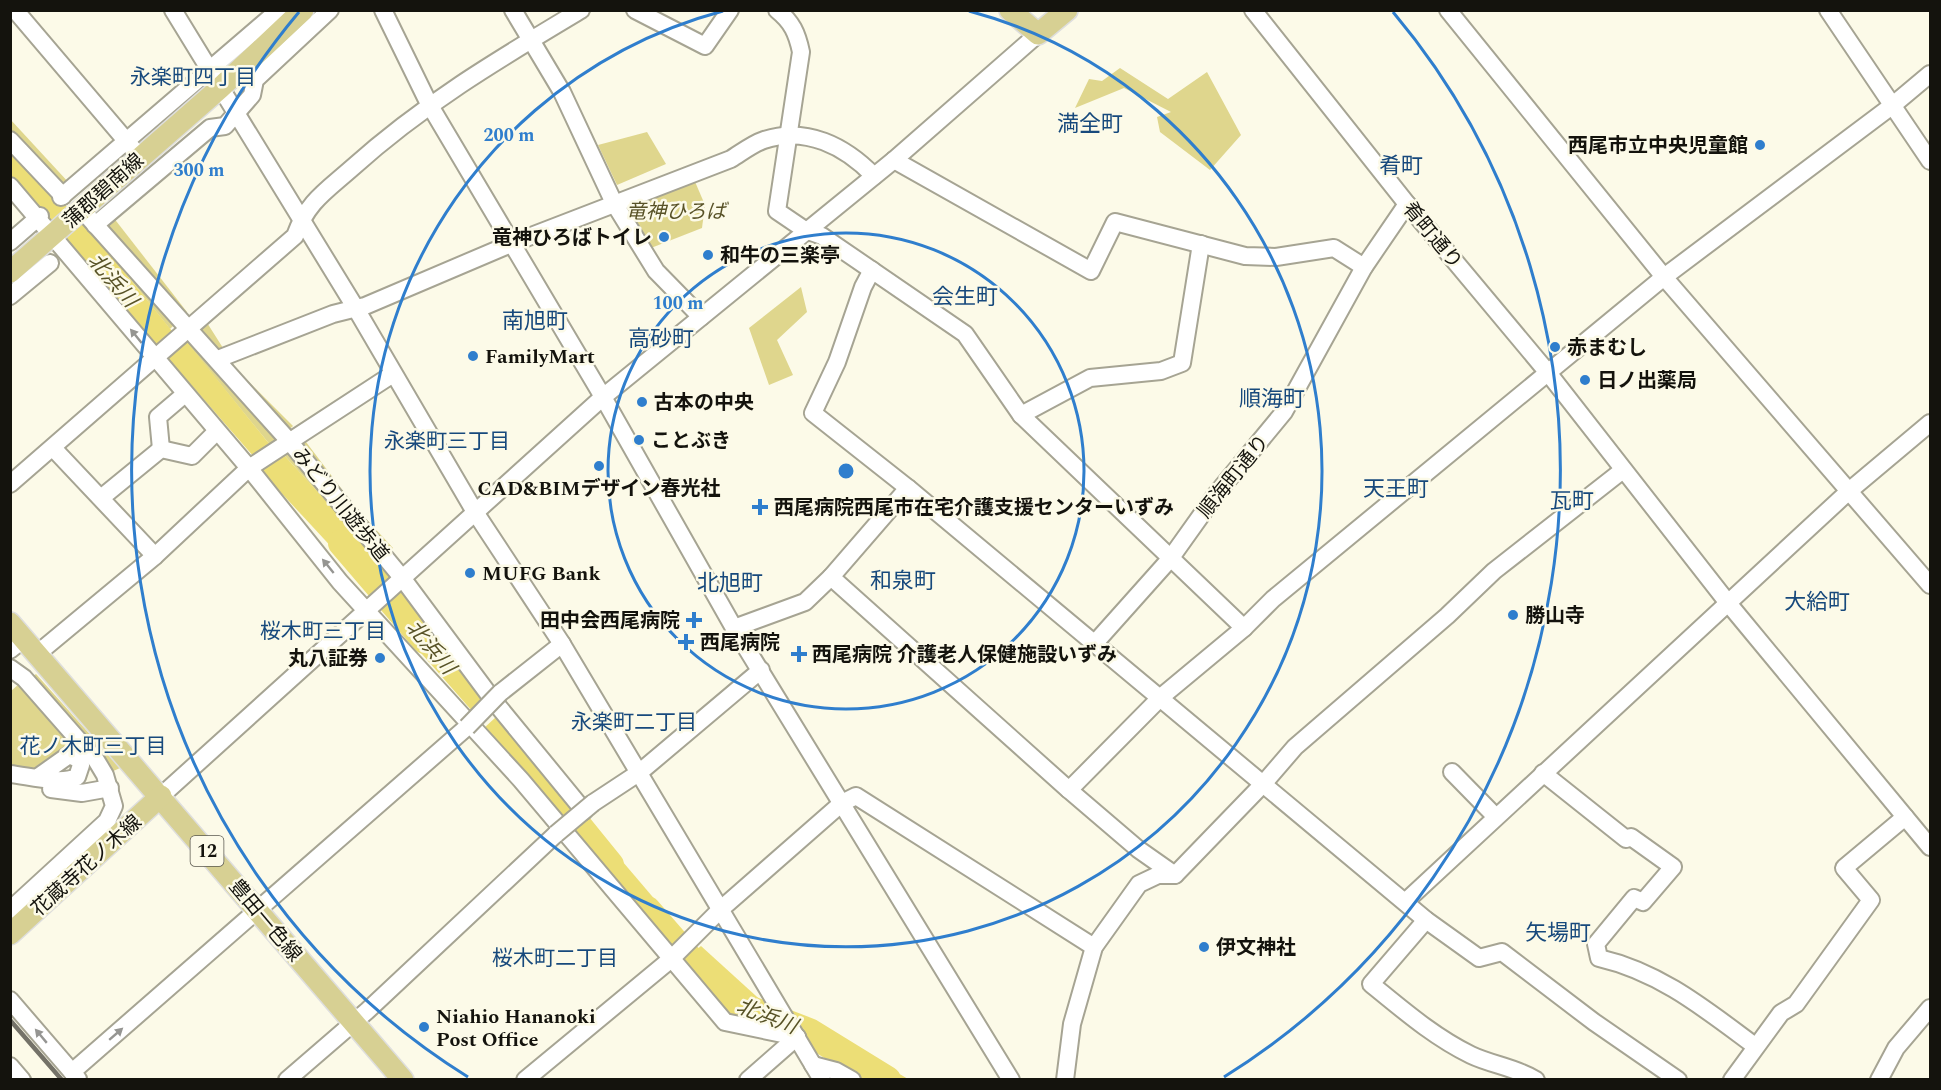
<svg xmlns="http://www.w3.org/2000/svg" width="1941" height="1090" viewBox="0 0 1941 1090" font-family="Spectral,'Noto Sans JP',serif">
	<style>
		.green { fill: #dfd68d }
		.water { fill: #ecde76 }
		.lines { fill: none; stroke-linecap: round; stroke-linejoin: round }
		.river { stroke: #ecde76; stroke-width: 28 }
		.minor-casing { stroke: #a6a493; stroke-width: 20 }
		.major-casing { stroke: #dededd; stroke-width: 24 }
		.minor { stroke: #fff; stroke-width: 16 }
		.major { stroke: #d7d093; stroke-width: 21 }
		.rail { stroke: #747268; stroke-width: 4.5 }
		.minor-bridge-casing { stroke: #a6a493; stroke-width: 20; stroke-linecap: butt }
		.minor-bridge { stroke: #fff; stroke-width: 16 }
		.oneway { fill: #959592 }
		.ring { fill: none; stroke: #2f7ecd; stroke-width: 3 }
		.poi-dot { fill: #2f7ecd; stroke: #fcfae8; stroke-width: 2 }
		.labels { text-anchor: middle; stroke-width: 5; stroke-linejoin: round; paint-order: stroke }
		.shield { fill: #fcfae8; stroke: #5a584f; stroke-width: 1.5 }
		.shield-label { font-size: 18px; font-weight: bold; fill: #14130d }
		.poi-label { font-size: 20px; font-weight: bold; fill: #14130d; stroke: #fcfae8; text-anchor: start }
		.street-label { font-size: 20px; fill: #14130d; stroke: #fcfae8 }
		.park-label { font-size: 20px; font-style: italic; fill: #585227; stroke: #fcfae8 }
		.neighbourhood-label { font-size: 21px; fill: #17497c; stroke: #fcfae8 }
		.water-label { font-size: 21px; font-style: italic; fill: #585327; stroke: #fcfae8 }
		.quarter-label { font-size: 22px; fill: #17497c; stroke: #fcfae8 }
		.centre { fill: #2f7ecd; stroke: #fcfae8; stroke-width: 3 }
		.ring-label { font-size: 18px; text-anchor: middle; font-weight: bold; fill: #2f7ecd; stroke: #fcfae8; stroke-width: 5; stroke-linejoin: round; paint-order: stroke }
	</style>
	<rect width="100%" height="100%" fill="#fcfae8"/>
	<g class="green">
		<path d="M1120,68L1168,99L1207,72L1241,135L1210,170L1160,132L1157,117L1171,112L1124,88L1075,108L1089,79L1102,81Z"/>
		<path d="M10,119L70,184L53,200L11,151Z"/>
		<path d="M647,132L666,164L617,185L598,145Z"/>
		<path d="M693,177L705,205L702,228L651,248L623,206Z"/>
		<path d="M113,217L187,312L170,329L95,235Z"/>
		<path d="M801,287L807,312L777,340L793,375L769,385L749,328Z"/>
		<path d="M204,318L237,370L293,426L271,446L182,337Z"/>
		<path d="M303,438L356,508L393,548L378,559L284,455Z"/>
		<path d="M36,674L120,768L109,773L28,680Z"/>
		<path d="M19,684L80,752L38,770L11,767V691Z"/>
	</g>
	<g class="water">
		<path d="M10,151L53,201L40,212L11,178Z"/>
		<path d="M93,233L172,331L155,347L73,248Z"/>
		<path d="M182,336L271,446L254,457L165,355Z"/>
		<path d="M283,454L379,559L362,580L261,471Z"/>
		<path d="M412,601L483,701L473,712L392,620Z"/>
		<path d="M496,717L578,812L568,820L484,728Z"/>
		<path d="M594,828L680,929L667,943L579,840Z"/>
		<path d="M701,946L766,1005L776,1029L727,1010L682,961Z"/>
		<path d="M807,1019L908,1079H874L820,1048Z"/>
	</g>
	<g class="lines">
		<g class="river">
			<path d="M10,164L105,270"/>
			<path d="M342,543L425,640"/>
			<path d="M554,796L610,865"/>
			<path d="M647,910L725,1000L809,1032L887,1080"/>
		</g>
		<defs>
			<g id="minor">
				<path d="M15,10L134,150"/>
				<path d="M173,10L355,307L475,512L562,644L822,1080"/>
				<path d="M383,10L429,104L603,397L734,628L1011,1080"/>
				<path d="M513,10L562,92L614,203L656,271L701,317"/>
				<path d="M635,10L705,46L730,10"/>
				<path d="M777,10C792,22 797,33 801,52L777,211L805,230L822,236L965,334L1021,415L1244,628"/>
				<path d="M1253,10L1407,204L1549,374L1728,603L1930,847"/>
				<path d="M1448,10L1664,277L1930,585"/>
				<path d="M1828,10L1930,161"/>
				<path d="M10,140L63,196"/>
				<path d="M894,160L1091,271L1115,222L1245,256L1276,257L1334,248L1364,267"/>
				<path d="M10,186L249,468L340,582L521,780L725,1022L797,1037"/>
				<path d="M61,197L279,10"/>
				<path d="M82,210L289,441L403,579L493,700L584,811"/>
				<path d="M95,225L210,128L225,126L252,95L255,80L330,10"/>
				<path d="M10,242L40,216"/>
				<path d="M872,270L863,287L837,362L813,413L908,488L1426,920L1479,958L1502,952L1594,1022L1678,1080"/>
				<path d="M10,296L50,263"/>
				<path d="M218,359L333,314L365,306L513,243L731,159C741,153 752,144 764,140C806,126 845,146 874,176"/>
				<path d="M1021,415L1090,378L1161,371L1182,363L1201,244"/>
				<path d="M53,448L155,556"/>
				<path d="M161,449L158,417L185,394"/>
				<path d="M10,484L295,236C307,202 326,191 352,168C423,104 499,59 581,10"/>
				<path d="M101,498L161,449L192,456L216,432"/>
				<path d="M831,577L908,488"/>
				<path d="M734,628L805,602L831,577L1069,790L1138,849L1175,875"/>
				<path d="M1095,643L1170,559L1217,493L1284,412L1364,267L1407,204"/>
				<path d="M10,650L24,639"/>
				<path d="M37,654L155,556L249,468L393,374"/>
				<path d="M10,668L24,678L96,760L105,775L114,806L107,821L10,910"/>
				<path d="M500,693L562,644"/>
				<path d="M1452,772L1496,817"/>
				<path d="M1543,773L1626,839L1631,837L1673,867L1643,902L1634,898L1596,944L1599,958C1660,972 1705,1009 1755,1046"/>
				<path d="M10,774C29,776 60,785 77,777L81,765L78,759L69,755L38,777"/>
				<path d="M51,789L82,793L110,788"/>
				<path d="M1069,790L1161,697L1244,628L1273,599L1664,277L1893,105L1930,74"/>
				<path d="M161,796L603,397L894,160L1038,34"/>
				<path d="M593,803L640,772L761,670"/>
				<path d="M1405,902L1849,491L1930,423"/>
				<path d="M1426,920L1371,984C1403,1010 1434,1037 1471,1055C1492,1065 1515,1067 1536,1080"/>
				<path d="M10,1000L78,1079"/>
				<path d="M813,1065L836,1071L852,1080"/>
				<path d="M10,1066L22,1080"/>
				<path d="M72,1072L467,727"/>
				<path d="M287,1080L367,1011L556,834"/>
				<path d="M525,1080L670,960L721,909L842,803L856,796L1094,947"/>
				<path d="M748,1080L797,1037"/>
				<path d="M1065,1080L1072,1024L1094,947L1139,884L1158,875H1175L1264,783L1295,747L1447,616L1494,571L1623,470"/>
				<path d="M1732,1080L1781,1013L1796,1004L1871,900L1844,868L1905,817"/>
				<path d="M1879,1080L1896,1048L1930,1008"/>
			</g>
			<g id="major">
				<path d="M1010,10L1038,34L1067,10"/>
				<path d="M10,272L220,88L303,10"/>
				<path d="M10,623L403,1080"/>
				<path d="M10,934L161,796"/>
			</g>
		</defs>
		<use href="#minor" class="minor-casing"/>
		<use href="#major" class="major-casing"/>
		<use href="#minor" class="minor"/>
		<use href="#major" class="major"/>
		<path class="rail" d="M10,1020L62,1080"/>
		<defs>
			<g id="minor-bridge">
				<path d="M467,727L500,693"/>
				<path d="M556,834L593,803"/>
			</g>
		</defs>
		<use href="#minor-bridge" class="minor-bridge-casing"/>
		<use href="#minor-bridge" class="minor-bridge"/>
	</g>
	<defs><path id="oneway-solid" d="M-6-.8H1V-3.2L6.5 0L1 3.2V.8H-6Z" transform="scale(1.5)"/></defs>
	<g class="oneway">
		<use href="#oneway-solid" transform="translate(136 336) rotate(-129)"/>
		<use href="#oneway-solid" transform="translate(328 566) rotate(-129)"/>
		<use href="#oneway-solid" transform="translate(116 1034) rotate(-41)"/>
		<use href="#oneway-solid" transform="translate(41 1036) rotate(-130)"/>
	</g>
	<g class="ring">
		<circle cx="846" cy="471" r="238"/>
		<path d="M969 11A476 476 0 1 1 723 11"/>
		<path d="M468 1077A714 714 0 0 1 299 12M1393 12A714 714 0 0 1 1224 1077"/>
	</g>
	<g class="poi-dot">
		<circle cx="1760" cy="145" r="6"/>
		<circle cx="664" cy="237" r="6"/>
		<circle cx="708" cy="255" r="6"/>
		<circle cx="1555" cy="347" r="6"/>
		<circle cx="473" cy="356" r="6"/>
		<circle cx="1585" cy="380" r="6"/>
		<circle cx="642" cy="402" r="6"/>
		<circle cx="639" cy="440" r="6"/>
		<circle cx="599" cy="466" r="6"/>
		<path d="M757 498h6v6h6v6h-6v6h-6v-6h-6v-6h6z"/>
		<circle cx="470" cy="573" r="6"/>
		<circle cx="1513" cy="615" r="6"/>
		<path d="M691 611h6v6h6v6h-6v6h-6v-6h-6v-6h6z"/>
		<path d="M683 633h6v6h6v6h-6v6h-6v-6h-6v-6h6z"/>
		<path d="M796 645h6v6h6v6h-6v6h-6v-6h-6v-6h6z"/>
		<circle cx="380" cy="658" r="6"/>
		<circle cx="1204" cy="947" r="6"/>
		<circle cx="424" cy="1027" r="6"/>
	</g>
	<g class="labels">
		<rect class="shield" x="190.5" y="836" width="33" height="30" rx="4.5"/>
		<g class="shield-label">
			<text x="207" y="857">12</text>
		</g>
		<g class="poi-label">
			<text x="1748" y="152" text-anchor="end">西尾市立中央児童館</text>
			<text x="652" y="244" text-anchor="end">竜神ひろばトイレ</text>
			<text x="720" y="262">和牛の三楽亭</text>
			<text x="1567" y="354">赤まむし</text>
			<text x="485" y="363">FamilyMart</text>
			<text x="1597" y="387">日ノ出薬局</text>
			<text x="654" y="409">古本の中央</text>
			<text x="651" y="447">ことぶき</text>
			<text x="599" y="495" text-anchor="middle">CAD&amp;BIMデザイン春光社</text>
			<text x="774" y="514">西尾病院西尾市在宅介護支援センターいずみ</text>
			<text x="482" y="580">MUFG Bank</text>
			<text x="1525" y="622">勝山寺</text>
			<text x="680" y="627" text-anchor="end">田中会西尾病院</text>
			<text x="700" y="649">西尾病院</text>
			<text x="812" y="661">西尾病院 介護老人保健施設いずみ</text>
			<text x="368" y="665" text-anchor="end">丸八証券</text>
			<text x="1216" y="954">伊文神社</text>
			<text x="436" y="1023">Niahio Hananoki<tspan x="436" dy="23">Post Office</tspan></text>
		</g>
		<g class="street-label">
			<text transform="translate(103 190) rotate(-42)" y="7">蒲郡碧南線</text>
			<text transform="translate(1433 235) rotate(50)" y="7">肴町通り</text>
			<text transform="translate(1233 476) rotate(-51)" y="7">順海町通り</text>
			<text transform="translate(341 504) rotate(51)" y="7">みどり川遊歩道</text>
			<text transform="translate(86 865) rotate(-42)" y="7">花蔵寺花ノ木線</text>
			<text transform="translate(266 920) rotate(50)" y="7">豊田一色線</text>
		</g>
		<g class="park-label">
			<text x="676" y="218">竜神ひろば</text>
		</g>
		<g class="neighbourhood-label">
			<text x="193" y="84">永楽町四丁目</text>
			<text x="447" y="448">永楽町三丁目</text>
			<text x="323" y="638">桜木町三丁目</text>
			<text x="634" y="729">永楽町二丁目</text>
			<text x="93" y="753">花ノ木町三丁目</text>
			<text x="555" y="965">桜木町二丁目</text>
		</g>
		<g class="water-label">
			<text transform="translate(113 280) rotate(49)" y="7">北浜川</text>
			<text transform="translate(431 647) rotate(50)" y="7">北浜川</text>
			<text transform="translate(767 1016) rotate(21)" y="7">北浜川</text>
		</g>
		<g class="quarter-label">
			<text x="1090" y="131">満全町</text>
			<text x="1401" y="173">肴町</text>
			<text x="965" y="304">会生町</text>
			<text x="535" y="328">南旭町</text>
			<text x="661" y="346">高砂町</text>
			<text x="1272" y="406">順海町</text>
			<text x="1396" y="496">天王町</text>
			<text x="1572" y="508">瓦町</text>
			<text x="903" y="588">和泉町</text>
			<text x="730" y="590">北旭町</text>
			<text x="1817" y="609">大給町</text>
			<text x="1558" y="940">矢場町</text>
		</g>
	</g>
	<circle cx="846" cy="471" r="9" class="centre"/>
	<g class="ring-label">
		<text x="509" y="141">200 m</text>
		<text x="199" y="176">300 m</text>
		<text x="678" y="309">100 m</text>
	</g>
	<rect width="1941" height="1090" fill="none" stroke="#14130d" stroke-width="24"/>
</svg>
